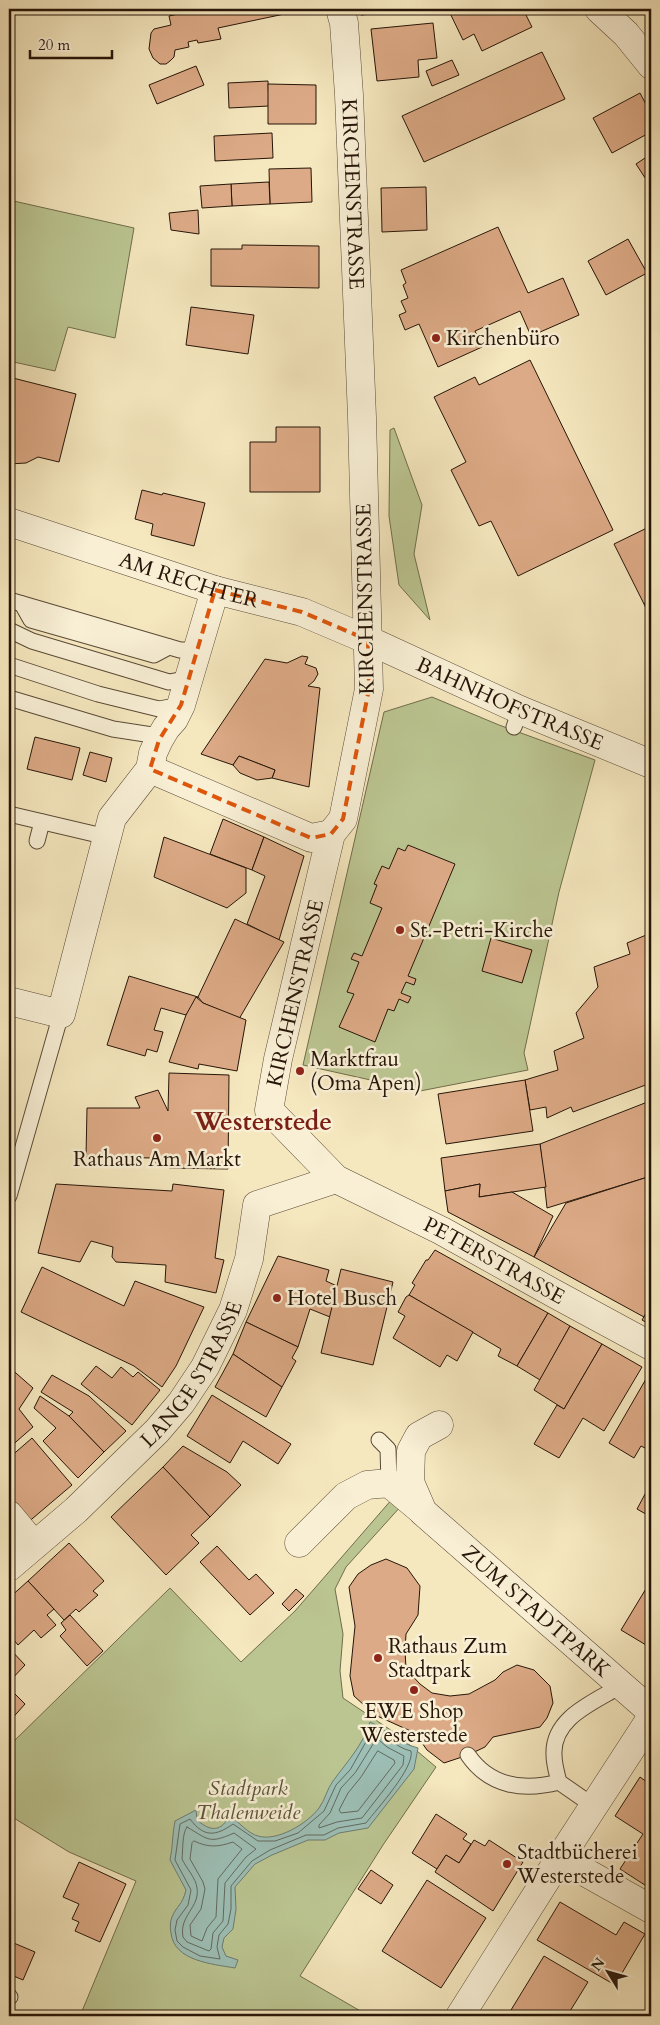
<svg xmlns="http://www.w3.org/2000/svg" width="660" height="2025" viewBox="0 0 660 2025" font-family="Cardo,serif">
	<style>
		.green { fill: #bbc591; stroke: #706d4c }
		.water { fill: #9dbfb6; stroke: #6d7b70 }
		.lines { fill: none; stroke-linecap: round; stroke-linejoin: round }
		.shore { stroke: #626a5f; stroke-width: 1 }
		.building { fill: #dcaa86; stroke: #261508 }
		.lane-casing { stroke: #5a4a36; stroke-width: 17 }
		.street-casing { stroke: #5a4a36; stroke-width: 29 }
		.lane { stroke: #f8efd5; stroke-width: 15 }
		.street { stroke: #f8efd5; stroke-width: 28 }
		.marked { fill: none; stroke: #de560c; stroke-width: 4; stroke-dasharray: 10 6; stroke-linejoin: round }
		.poi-dot { fill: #8f2418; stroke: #f8efd5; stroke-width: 2 }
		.labels { text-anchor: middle; stroke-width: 5; stroke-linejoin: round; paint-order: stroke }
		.street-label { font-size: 21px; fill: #261508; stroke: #f8efd5 }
		.poi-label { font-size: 21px; fill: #261508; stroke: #f8efd5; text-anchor: start }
		.park-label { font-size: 21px; font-style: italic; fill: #5a5338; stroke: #f8efd5 }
		.district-label { font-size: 26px; font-weight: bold; fill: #7a1f14; stroke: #f8efd5 }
	</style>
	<rect width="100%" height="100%" fill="#f5e7be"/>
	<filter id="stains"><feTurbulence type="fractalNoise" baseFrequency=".004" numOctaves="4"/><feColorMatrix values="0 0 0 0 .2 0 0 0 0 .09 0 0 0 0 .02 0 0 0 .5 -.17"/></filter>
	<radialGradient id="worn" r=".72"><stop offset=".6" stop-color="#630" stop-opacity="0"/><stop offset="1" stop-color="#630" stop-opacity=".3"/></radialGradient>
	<g class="green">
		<path d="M9,200L134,228L115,338L68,327L55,371L9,361Z"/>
		<path d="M394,428L422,505L414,554L430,620L399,585L389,516L390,430Z"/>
		<path d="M432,697L499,725L595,760L559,892L524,1053L528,1070L420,1091L303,1065L384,712Z"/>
		<path d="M393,1498L402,1505L346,1567L335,1589L343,1634L340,1671L343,1698L398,1735L436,1767L383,1845L300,1976L369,2016H80L136,1881L69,1852L9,1815V1746L170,1588L241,1662L295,1611Z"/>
	</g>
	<path class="water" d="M370,1722C388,1730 398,1743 418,1748L414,1769L368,1828L339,1833L325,1840H308L272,1855L255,1864L235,1887L236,1909L233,1929L224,1938L222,1947L226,1956L238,1960L235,1968C212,1964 174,1961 171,1933C170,1929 170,1921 172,1917C177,1905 182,1906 186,1890L170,1860C173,1847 172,1835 175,1821L196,1810L197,1820C211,1832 221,1832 230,1815C238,1822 249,1834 258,1836C277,1842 308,1823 319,1808C325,1800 327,1789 333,1781C347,1762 363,1745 370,1722Z"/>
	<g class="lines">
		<g class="shore">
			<path d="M373,1730C385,1732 395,1748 411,1751C415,1767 377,1809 366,1823L338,1828L324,1835H306L270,1850L252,1861L231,1886V1909L228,1924L219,1935L217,1947L220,1959L200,1956L183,1947L177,1941L175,1930L177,1920L188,1905L191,1890L175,1860L180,1824L190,1819C204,1838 216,1836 233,1824L258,1841H275L298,1833L324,1811L336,1785L350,1770Z"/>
			<path d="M376,1740H379L387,1747L404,1756L403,1765L362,1818L337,1822L319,1828V1825L330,1813L341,1788L355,1773Z"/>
			<path d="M378,1751L394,1760L395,1763L358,1811L341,1813L339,1810L348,1793L361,1777Z"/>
			<path d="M187,1827C209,1840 209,1844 234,1833L256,1849L246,1857L225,1883L223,1921L213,1933L211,1949L209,1951L187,1942L183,1937C179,1915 200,1908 197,1888C196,1878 186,1868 182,1859C183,1850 182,1833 187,1827Z"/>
			<path d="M194,1841C209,1848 218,1847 233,1842L242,1849L218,1879L216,1917L207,1928L202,1941L191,1936L190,1925L201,1909L205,1889L203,1882L190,1859L192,1843Z"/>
		</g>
	</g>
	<g class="building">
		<path d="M182,9H308L218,28L221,39L198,43L197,40L188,42L189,47L175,50L174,57L170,61L166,64H160L153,58L149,49L151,33L154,29L171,25L169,16L183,13Z"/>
		<path d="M360,9H401V11L361,15Z"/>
		<path d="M448,9H523L532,27L482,51L474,34L463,40Z"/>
		<path d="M433,23L437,58L418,60L419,77L377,81L371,29Z"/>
		<path d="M542,52L565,99L424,162L402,116Z"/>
		<path d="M452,60L459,75L432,86L426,71Z"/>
		<path d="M196,66L204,85L157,104L149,85Z"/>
		<path d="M268,81L269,106L229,108L228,83Z"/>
		<path d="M268,84L316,85V124H268Z"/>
		<path d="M640,93L651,114V132L612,153L593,118Z"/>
		<path d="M272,133L273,158L215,161L214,136Z"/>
		<path d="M651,154V187L636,164Z"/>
		<path d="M311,168L312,202L270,204L269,169Z"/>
		<path d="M269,182L270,204L232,206L231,184Z"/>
		<path d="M231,184L232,206L202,208L200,186Z"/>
		<path d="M426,187L427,230L382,232L381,188Z"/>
		<path d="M198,210L199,234L171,230L169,213Z"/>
		<path d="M498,227L528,293L563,278L579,315L531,336L520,311L475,331L482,347L438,367L419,324L405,330L399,315L406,312L401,301L408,298L403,285L406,283L401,270Z"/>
		<path d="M628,239L647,273L606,295L588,261Z"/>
		<path d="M242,245L319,246V288L211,286V249H242Z"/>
		<path d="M191,307L254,315L248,354L186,345Z"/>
		<path d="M530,360L613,530L518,576L491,521L479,526L451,470L466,462L434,397L475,377L479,385Z"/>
		<path d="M9,377L76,394L59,462L38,457L26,463L9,464Z"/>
		<path d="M276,427H320V492H250V442H276Z"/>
		<path d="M142,490L162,495L163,493L205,503L194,546L151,535L153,524L135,519Z"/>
		<path d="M651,526V600L644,604L614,544Z"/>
		<path d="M651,600V619L644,604Z"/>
		<path d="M302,656L308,657L305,664L316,668L318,674L314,681L308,686L320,688L309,787L272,778L275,770L239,756L233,765L201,754L265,659L287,663Z"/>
		<path d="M35,737L80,748L72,780L27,769Z"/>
		<path d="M90,752L112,758L106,782L83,775Z"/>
		<path d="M239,756L275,770L272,778L257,780L240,773L233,765Z"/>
		<path d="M223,819L264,837L252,870L210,854Z"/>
		<path d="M164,837L246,868V893L227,908L154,877Z"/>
		<path d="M264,837L304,856L279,940L247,924L265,876L252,870Z"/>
		<path d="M408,845L455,864L408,976L416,979L414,985L406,982L401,993L411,997L408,1003L399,999L394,1011L388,1009L375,1042L339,1027L354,994L347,992L359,962L351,959L354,953L362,956L382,908L370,903L377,885L374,884L382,866L389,869L398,848L405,851Z"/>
		<path d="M235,919L284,942L239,1019L203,1003L198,997Z"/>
		<path d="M651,933V1083L573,1112L571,1107L547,1118L546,1107L530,1110L525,1080L558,1070L554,1051L584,1038L576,1013L598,987L594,967L630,954L627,943Z"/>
		<path d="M491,938L532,950L522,983L482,971Z"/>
		<path d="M129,976L198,997L186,1015L161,1008L154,1030L163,1032L157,1052L147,1049L145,1056L107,1045Z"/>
		<path d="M196,997L203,1003L246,1020L237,1071L199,1064L198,1069L169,1062L186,1015Z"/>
		<path d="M169,1073L229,1075L228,1169L169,1168V1164H156V1158L86,1157L87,1108H140L135,1097L158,1090L168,1111Z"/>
		<path d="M525,1080L533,1131L446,1144L438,1094Z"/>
		<path d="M650,1101L651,1176L547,1208L540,1144Z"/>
		<path d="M540,1144L546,1187L479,1197L480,1184L445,1191L441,1158Z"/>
		<path d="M651,1176V1304L644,1317L534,1257L566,1203Z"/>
		<path d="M56,1184L172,1191L173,1184L224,1190L215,1258L224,1260L216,1293L165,1282L166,1265L116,1262L112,1257L113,1247L91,1241L80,1262L38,1253Z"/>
		<path d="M480,1184L479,1197L512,1192L553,1216L534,1257L448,1212L445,1191Z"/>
		<path d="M435,1250L548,1313L517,1366L498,1356L501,1349L409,1295L415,1285L412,1283L426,1260H428Z"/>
		<path d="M278,1256L329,1270L326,1281L337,1286L330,1317L310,1309L298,1347L246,1322Z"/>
		<path d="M42,1267L124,1306L135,1281L204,1307L176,1366L162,1387L134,1366L21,1312Z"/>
		<path d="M341,1269L393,1282L373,1365L321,1353Z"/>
		<path d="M409,1295L473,1332L457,1361L447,1355L440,1367L393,1338L405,1316L398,1312L406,1297Z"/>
		<path d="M651,1305V1325L642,1320Z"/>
		<path d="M548,1313L570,1326L540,1380L517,1366Z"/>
		<path d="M246,1322L298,1347L292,1358L296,1361L282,1387L233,1354Z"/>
		<path d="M570,1326L602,1344L564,1409L534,1390Z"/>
		<path d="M602,1344L642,1367L604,1431L583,1418L559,1458L534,1444L557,1405L564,1409Z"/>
		<path d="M233,1354L282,1387L266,1417L215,1387Z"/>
		<path d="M96,1366L112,1378L121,1367L133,1377L138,1372L160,1390L132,1425L81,1384Z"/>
		<path d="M9,1367L33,1388L19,1409L33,1427L9,1448Z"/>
		<path d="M650,1372L651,1451L641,1446L634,1458L609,1443Z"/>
		<path d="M52,1375L89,1396L126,1431L104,1452L69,1416L73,1412L41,1392Z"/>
		<path d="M212,1395L291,1444L278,1464L243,1441L230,1463L187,1436Z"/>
		<path d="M40,1396L69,1416L104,1452L78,1478L43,1441L56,1428L34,1408Z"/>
		<path d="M32,1438L72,1485L26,1524L9,1504V1458Z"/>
		<path d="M183,1446L227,1472L241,1485L210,1517L163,1467Z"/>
		<path d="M163,1467L210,1517L191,1535L199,1543L166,1575L111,1517Z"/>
		<path d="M651,1483V1517L637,1509Z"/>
		<path d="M69,1543L104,1581L93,1591L98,1595L79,1612L76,1609L64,1620L28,1581Z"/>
		<path d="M217,1546L249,1580L256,1574L274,1593L250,1615L200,1562Z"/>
		<path d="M386,1559L407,1568L420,1586L418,1615L406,1634L405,1650L406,1669L420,1684L432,1693L450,1696L469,1694L495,1680L503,1672L517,1665L534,1670L550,1686L553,1703L547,1718L540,1727L493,1737L485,1747L468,1755L444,1763L427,1750L415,1733L375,1715L354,1696L350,1676L355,1626L349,1587L358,1574L371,1565Z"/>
		<path d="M28,1581L54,1609L47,1615L56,1625L41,1638L34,1630L18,1645L9,1634V1598Z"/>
		<path d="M647,1587L651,1589V1648L621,1630Z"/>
		<path d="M296,1589L304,1596L289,1611L282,1604Z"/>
		<path d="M70,1615L103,1651L87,1666L60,1636L66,1630L61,1623Z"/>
		<path d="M9,1648L25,1665L9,1682Z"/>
		<path d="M9,1688L25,1704L9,1722Z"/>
		<path d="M640,1777L651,1785V1889L620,1869L643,1834L615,1816Z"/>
		<path d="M436,1814L467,1834L463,1839L471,1844L459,1863L446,1855L437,1869L412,1853Z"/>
		<path d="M474,1840L485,1846L489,1840L523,1862L493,1911L435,1872L446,1855L459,1863Z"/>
		<path d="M79,1862L126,1884L100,1942L75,1931L79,1922L72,1919L79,1904L63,1897Z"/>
		<path d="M371,1870L393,1885L381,1904L358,1889Z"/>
		<path d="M427,1880L486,1918L441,1988L382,1951Z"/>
		<path d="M560,1902L616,1935L624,1922L645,1934L615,1985L537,1940Z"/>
		<path d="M9,1941L35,1952L23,1980L9,1974Z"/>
		<path d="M544,1956L588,1982L567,2016H522L511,2010Z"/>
	</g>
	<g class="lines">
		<defs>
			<g id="lane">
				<path d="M9,600L180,650H197"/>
				<path d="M22,604L31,620L154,655L169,647"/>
				<path d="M9,630L32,641L169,682L190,678"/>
				<path d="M9,665L98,694L159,709L181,705"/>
				<path d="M9,698L113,729L152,735L166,728"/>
				<path d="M514,727L520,710"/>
				<path d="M9,814L107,837"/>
				<path d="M37,841L42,822"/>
				<path d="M9,1196L61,1014"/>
				<path d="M379,1440L388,1449L389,1483"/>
				<path d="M468,1755C490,1787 524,1791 559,1782"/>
				<path d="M595,1807L559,1782C557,1774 554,1764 554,1755C552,1717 595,1702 622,1685"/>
				<path d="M9,1996L10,1997"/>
			</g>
			<g id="street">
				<path id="s1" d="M340,9L344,23L349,95L362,417L369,689L343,819L331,834L278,1059L269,1110L336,1179L442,1231L555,1294L651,1346"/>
				<path d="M599,9L626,34L651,65"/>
				<path id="s2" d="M9,522L215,590L302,612L368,640L520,710L651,764"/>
				<path d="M150,769L311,838L331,834"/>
				<path d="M9,1001L61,1014L112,818L150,769L153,753L159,740L166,728L174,719L181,705L215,590"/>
				<path id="s3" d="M439,1425L419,1436L411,1451L410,1482L423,1512L645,1706L651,1709"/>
				<path d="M9,1515L34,1545"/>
				<path d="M299,1543L346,1496L367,1485L389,1483L420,1509"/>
				<path id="s4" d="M9,1567L76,1510L157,1431L181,1403L205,1367L233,1310L249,1259L257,1205L336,1179"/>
				<path d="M560,1858L651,1909"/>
				<path d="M460,2016L556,1864L651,1718"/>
			</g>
		</defs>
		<use href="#lane" class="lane-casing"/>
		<use href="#street" class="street-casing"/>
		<use href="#lane" class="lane"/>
		<use href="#street" class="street"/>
	</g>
	<path class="marked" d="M215,590L302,612L368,640L369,689L343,819L331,834L311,838L150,769L159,740L181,705Z"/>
	<g class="poi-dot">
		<circle cx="436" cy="338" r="5"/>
		<circle cx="400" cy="930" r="5"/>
		<circle cx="300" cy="1071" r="5"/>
		<circle cx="157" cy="1138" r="5"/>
		<circle cx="277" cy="1298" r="5"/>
		<circle cx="378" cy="1658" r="5"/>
		<circle cx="414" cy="1690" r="5"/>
		<circle cx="507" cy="1864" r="5"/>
	</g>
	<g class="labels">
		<g class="street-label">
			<text dy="7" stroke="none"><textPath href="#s1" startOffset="186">KIRCHENSTRASSE</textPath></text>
			<text dy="7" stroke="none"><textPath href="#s2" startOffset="189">AM RECHTER</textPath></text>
			<text transform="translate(365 599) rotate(-91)" y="7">KIRCHENSTRASSE</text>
			<text dy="7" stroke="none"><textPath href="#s2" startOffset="534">BAHNHOFSTRASSE</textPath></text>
			<text transform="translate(295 993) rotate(-77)" y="7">KIRCHENSTRASSE</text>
			<text dy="7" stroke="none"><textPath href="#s1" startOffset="1390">PETERSTRASSE</textPath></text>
			<text dy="7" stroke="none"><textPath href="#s4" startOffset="268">LANGE STRASSE</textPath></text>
			<text dy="7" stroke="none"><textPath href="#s3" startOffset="254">ZUM STADTPARK</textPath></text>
		</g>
		<g class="poi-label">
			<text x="446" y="345">Kirchenbüro</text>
			<text x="410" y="937">St.-Petri-Kirche</text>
			<text x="310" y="1066">Marktfrau<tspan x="310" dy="24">(Oma Apen)</tspan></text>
			<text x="157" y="1166" text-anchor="middle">Rathaus Am Markt</text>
			<text x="287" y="1305">Hotel Busch</text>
			<text x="388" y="1653">Rathaus Zum<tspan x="388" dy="24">Stadtpark</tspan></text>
			<text x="414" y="1718" text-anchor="middle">EWE Shop<tspan x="414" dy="24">Westerstede</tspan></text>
			<text x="517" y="1859">Stadtbücherei<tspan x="517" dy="24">Westerstede</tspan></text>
		</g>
		<g class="park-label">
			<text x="248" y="1795">Stadtpark<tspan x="248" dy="24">Thalenweide</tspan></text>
		</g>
		<g class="district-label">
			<text x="263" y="1130">Westerstede</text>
		</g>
	</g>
	<rect width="660" height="2025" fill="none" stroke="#f5e7be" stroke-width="30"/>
	<rect x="10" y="10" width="640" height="2005" fill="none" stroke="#261508" stroke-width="2.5"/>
	<rect x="15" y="15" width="630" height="1995" fill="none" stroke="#261508"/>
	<g transform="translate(608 1972) rotate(307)" stroke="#f8efd5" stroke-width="4" paint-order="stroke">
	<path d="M0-4L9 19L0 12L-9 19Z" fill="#261508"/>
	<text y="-8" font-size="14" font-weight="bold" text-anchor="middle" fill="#261508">N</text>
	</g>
	<path d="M30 50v8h82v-8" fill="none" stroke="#261508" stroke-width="2.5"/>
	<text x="38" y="50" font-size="15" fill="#261508" stroke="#f8efd5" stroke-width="4" paint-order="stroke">20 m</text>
	<rect width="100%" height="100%" filter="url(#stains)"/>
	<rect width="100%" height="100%" fill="url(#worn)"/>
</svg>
